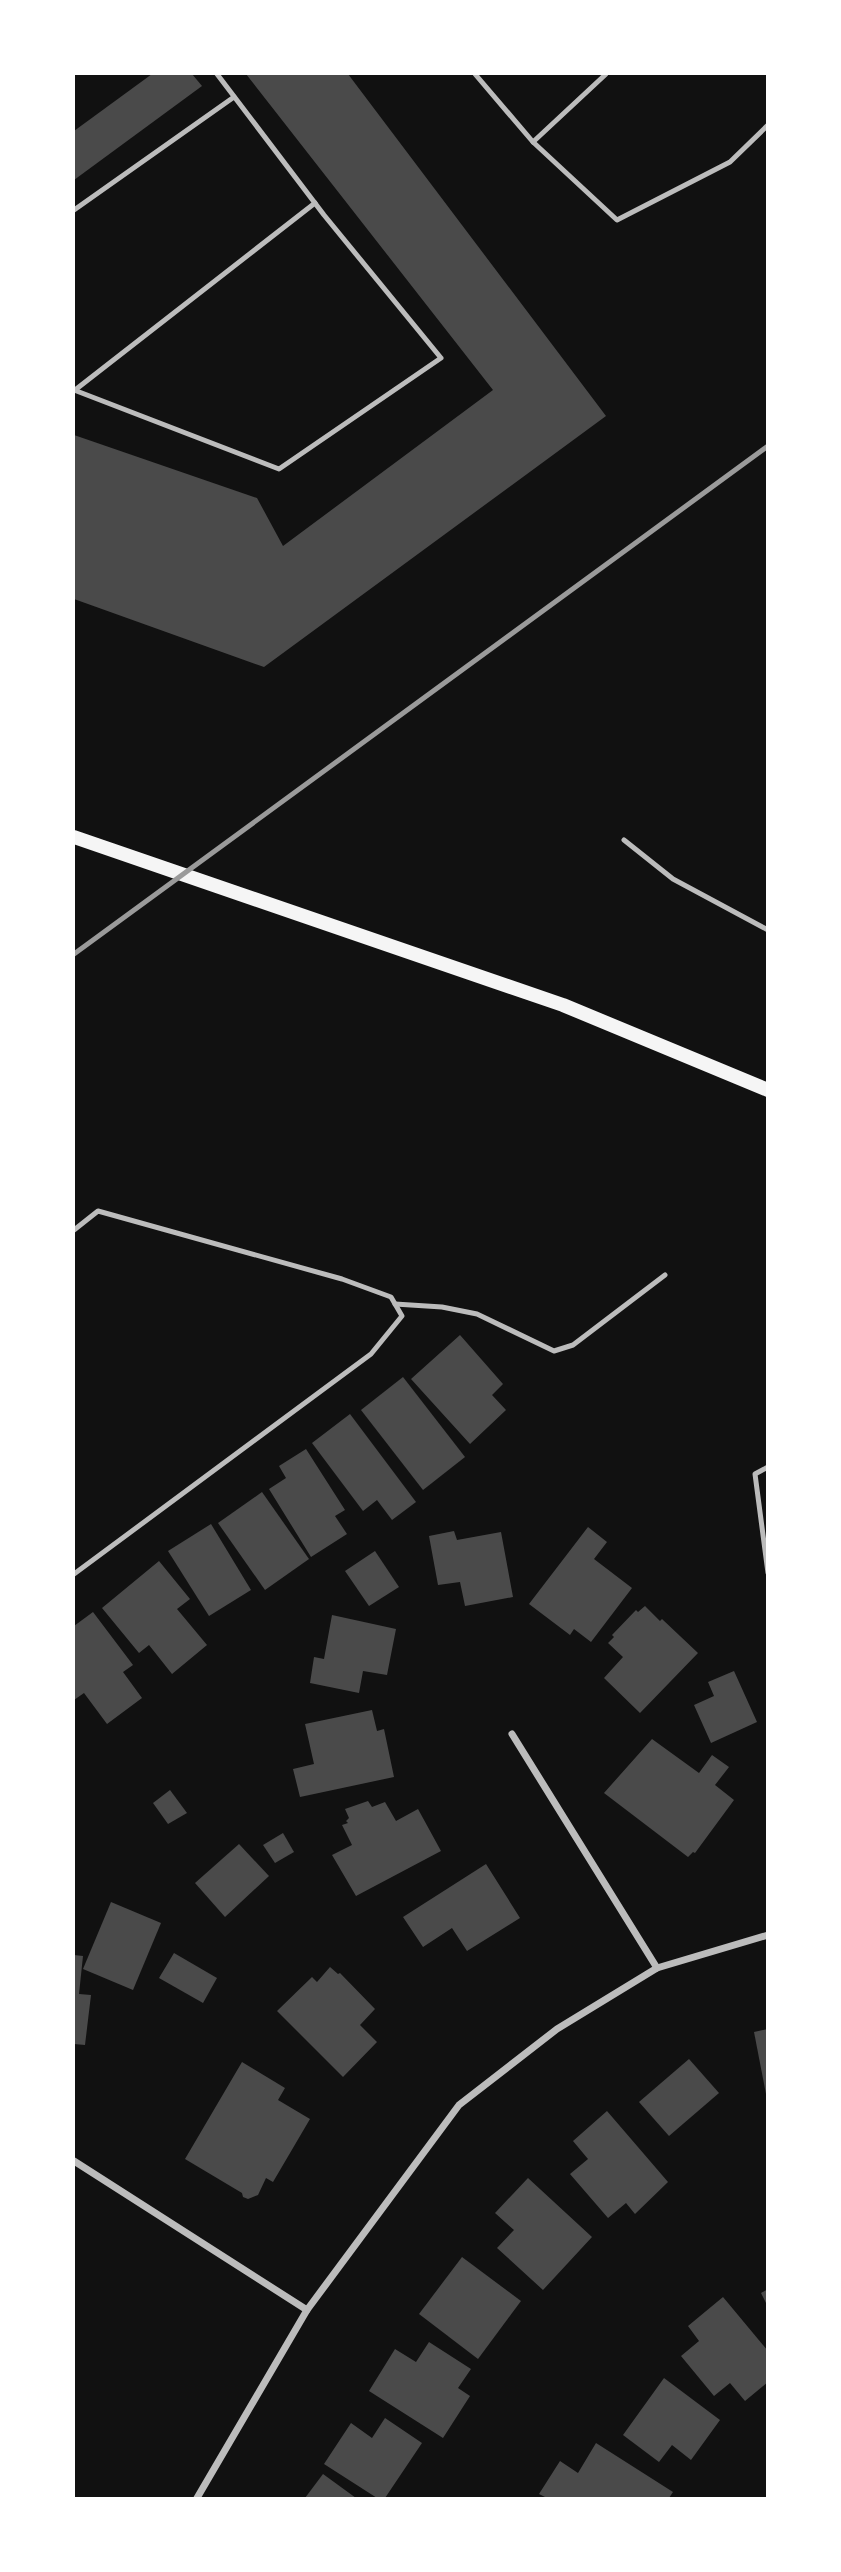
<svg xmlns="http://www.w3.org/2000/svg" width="841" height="2572" viewBox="0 0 841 2572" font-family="Barlow,sans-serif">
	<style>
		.building { fill: #4a4a4a }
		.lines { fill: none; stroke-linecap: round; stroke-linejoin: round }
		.service { stroke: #bcbcbc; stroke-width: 5 }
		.minor { stroke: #bcbcbc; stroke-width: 7 }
		.secondary { stroke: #f5f5f5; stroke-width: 14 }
		.rail { stroke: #9a9a9a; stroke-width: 5 }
	</style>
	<rect width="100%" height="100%" fill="#111"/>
	<g class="building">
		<path d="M152,74H192L202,86L74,180V131Z"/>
		<path d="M246,74H348L606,416L264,667L74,599V435L257,498L283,546L493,390Z"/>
		<path d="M460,1335L503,1384L492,1395L506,1410L470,1444L411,1379Z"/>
		<path d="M403,1377L465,1457L423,1490L361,1410Z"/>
		<path d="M350,1414L416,1502L392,1520L377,1500L363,1511L312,1443Z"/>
		<path d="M306,1449L345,1510L335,1516L347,1534L311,1557L269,1489L286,1478L279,1466Z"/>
		<path d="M262,1492L309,1559L265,1590L218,1523Z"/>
		<path d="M211,1524L251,1590L209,1616L168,1551Z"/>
		<path d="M588,1527L607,1542L594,1559L632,1588L591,1642L574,1629L570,1635L529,1604Z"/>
		<path d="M454,1531L457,1540L501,1532L513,1597L465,1606L460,1582L438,1585L429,1536Z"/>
		<path d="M375,1551L399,1587L369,1606L345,1571Z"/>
		<path d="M159,1561L190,1599L177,1609L207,1645L172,1674L149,1645L139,1653L102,1608Z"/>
		<path d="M645,1606L660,1621L662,1619L698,1653L640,1713L604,1678L623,1657L608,1643L614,1637L612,1635L636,1610L638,1612Z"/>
		<path d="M93,1612L133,1665L123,1672L142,1698L107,1724L84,1693L74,1700V1626Z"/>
		<path d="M332,1615L396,1629L387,1675L363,1671L359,1693L310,1683L314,1657L324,1659Z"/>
		<path d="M734,1671L757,1722L711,1743L694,1705L714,1696L708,1682Z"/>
		<path d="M372,1710L377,1731L384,1729L394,1777L300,1797L293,1769L314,1764L305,1724Z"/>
		<path d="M652,1739L699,1773L712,1755L729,1767L715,1785L734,1800L695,1853L693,1852L688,1857L604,1793Z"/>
		<path d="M170,1790L187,1813L168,1824L153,1803Z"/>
		<path d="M368,1801L372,1807L385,1802L396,1821L418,1809L441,1851L356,1896L332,1855L352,1845L342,1825L348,1823L346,1821L349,1818L345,1809Z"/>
		<path d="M283,1833L294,1852L275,1863L263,1845Z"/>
		<path d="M239,1844L269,1876L225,1917L195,1883Z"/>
		<path d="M486,1864L520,1918L467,1951L452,1928L423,1947L403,1917Z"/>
		<path d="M111,1902L161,1923L133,1990L83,1969Z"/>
		<path d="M174,1953L217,1978L203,2003L159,1978Z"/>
		<path d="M74,1955L83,1956L79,1994L91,1995L85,2045L74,2044Z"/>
		<path d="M330,1967L338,1974L340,1973L375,2009L360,2025L377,2042L343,2077L277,2011L312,1977L317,1982Z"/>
		<path d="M768,2029V2094H766L754,2032Z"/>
		<path d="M689,2059L719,2093L669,2136L639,2102Z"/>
		<path d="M242,2062L285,2088L278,2100L310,2119L273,2182L266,2178L258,2195L248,2199L243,2197L242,2193L185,2159Z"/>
		<path d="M607,2111L668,2182L635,2214L626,2203L608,2218L570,2174L588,2159L573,2141Z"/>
		<path d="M528,2178L592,2237L543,2290L497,2248L514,2230L495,2213Z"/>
		<path d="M462,2257L521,2301L478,2359L419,2314Z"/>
		<path d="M768,2289V2307L761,2293Z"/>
		<path d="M723,2297L768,2351V2382L745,2401L730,2383L714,2396L681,2356L699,2341L688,2326Z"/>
		<path d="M429,2342L471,2369L458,2388L470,2396L443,2438L369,2391L395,2349L416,2362Z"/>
		<path d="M664,2378L720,2420L691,2460L672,2445L659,2462L623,2435Z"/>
		<path d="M385,2418L422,2443L385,2498H377L324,2464L351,2423L372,2438Z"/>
		<path d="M596,2443L673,2492L669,2498H547L539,2494L560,2461L578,2473Z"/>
		<path d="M323,2474L356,2498H305Z"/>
	</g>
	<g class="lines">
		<g class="service">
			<path d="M475,74L533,142L617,220L730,162L768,125"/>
			<path d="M533,142L606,74"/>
			<path d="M74,210L234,97"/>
			<path d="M74,390L279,469L441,358L324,215L217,74"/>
			<path d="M75,390L315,203"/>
			<path d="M624,840L673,879L768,930"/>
			<path d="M74,1230L98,1211L342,1279L391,1297L402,1316L371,1354L74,1574"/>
			<path d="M395,1304L442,1307L477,1314L554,1351L573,1345L665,1275"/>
			<path d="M768,1467L755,1474L768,1573"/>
		</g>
		<g class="minor">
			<path d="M512,1734L657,1968"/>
			<path d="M74,2161L307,2310"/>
			<path d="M197,2498L307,2310L459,2105L557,2029L657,1968L768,1935"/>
		</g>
		<path class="secondary" d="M74,837L563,1005L768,1090"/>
		<path class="rail" d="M74,954L768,446"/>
	</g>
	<rect width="841" height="2572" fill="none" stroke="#ffffff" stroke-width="150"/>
</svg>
